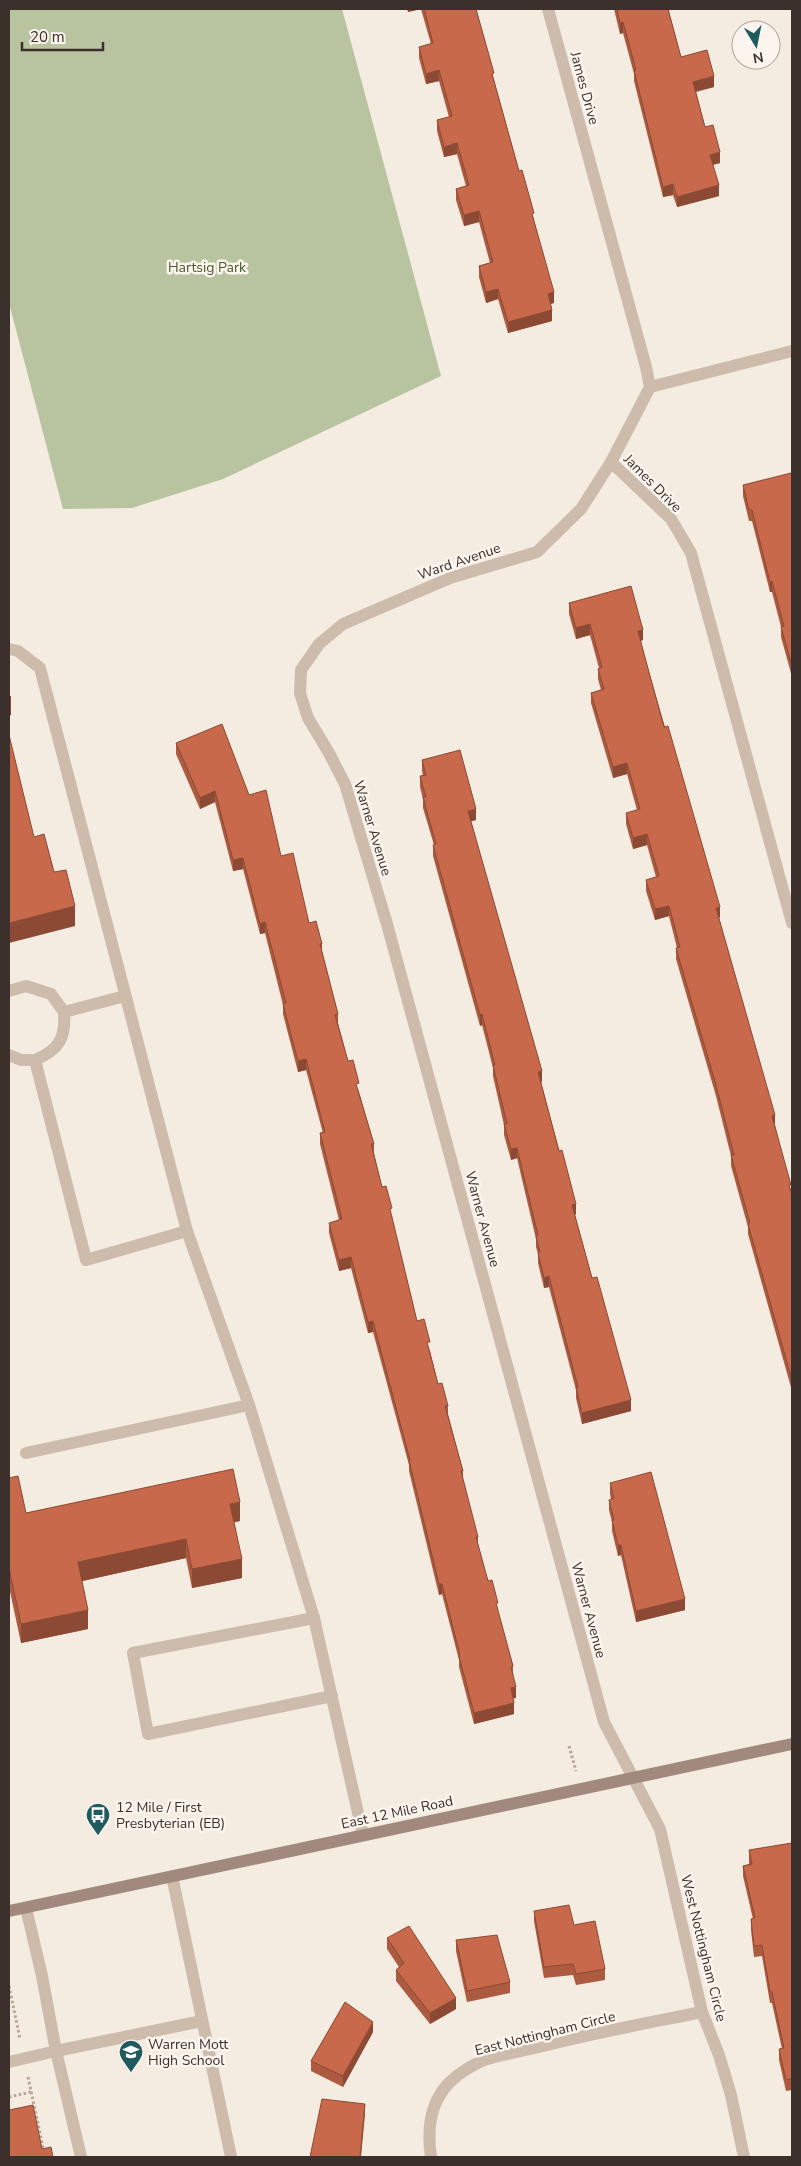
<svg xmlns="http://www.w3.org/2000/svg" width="801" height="2166" viewBox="0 0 801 2166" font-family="'Nunito Sans',sans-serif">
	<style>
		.green { fill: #b8c4a0 }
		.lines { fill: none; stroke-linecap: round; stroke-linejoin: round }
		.path { stroke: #b9a596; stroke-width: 3; stroke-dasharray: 2.5 2.5; stroke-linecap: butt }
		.lane { stroke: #cdbbac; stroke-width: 12 }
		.street { stroke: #cdbbac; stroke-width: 12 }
		.secondary { stroke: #a18a7d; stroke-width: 12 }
		.wall { fill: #ac5a40 }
		.shaded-wall { fill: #8c4a34 }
		.building { fill: #c8694b; stroke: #8c4a34 }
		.labels { text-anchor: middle; stroke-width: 5; stroke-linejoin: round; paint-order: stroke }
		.street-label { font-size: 14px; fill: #3b302b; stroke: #fbf5ee }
		.park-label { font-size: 14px; fill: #4a5a2e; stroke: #fbf5ee }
		.poi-label { font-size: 14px; fill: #3b302b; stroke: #fbf5ee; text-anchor: start }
	</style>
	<rect width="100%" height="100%" fill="#f4ebe1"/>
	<path class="green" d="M9,9H342L441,376L223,479L132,508L63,509L9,303Z"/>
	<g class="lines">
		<g class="path">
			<path d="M569,1746L576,1771"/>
			<path d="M9,1986L20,2039"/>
			<path d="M28,2077L45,2157"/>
			<path d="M9,2097L31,2092"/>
		</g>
		<g class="lane">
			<path d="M9,649L18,651L40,668L187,1231L249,1405L314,1618L363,1835"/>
			<path d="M9,991L26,986L51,994L64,1012"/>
			<path d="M125,996L64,1012C66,1038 59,1050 35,1060L86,1260L187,1231"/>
			<path d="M9,1055L21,1060H35"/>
			<path d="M26,1453L249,1405"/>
			<path d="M314,1618L133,1653L148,1734L332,1696"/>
			<path d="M172,1876L231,2157"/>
			<path d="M9,2062L56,2051L42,1976L26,1908"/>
			<path d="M81,2157L56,2051L202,2021"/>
		</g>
		<g class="street">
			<path d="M548,9L646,367L650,387L611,462L581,509L537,552L450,578L343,624L319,644L301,670L300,693L308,718L329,753L345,784L387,924L604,1722L660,1829L702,2012L719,2055L731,2095L744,2157"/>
			<path d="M650,387L792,351"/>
			<path d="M611,462L671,519L691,553L792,923"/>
			<path d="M431,2157C427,2131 429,2104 449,2083C459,2073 474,2064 487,2059C504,2054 522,2051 539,2047C593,2033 648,2023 702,2012"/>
		</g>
		<path class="secondary" d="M9,1911L792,1744"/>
	</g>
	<g class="wall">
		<path d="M407,9H476L494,80L519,171L534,220L554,303L551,304L552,321L508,333L498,299L486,303L479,277V266L490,263L479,222L464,226L456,200V189L466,186L457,154L444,157L437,131V120L449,117L439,81L426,84L419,58V47L431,44L421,9L408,12Z"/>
		<path d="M614,9H668L681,57L714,87L696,92L705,127L720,163L713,165L719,196L677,207L673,195L663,197L634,81V74L623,33L620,34Z"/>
		<path d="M792,477V677L781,637V627L772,592H770L752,521H749L743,496V485Z"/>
		<path d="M569,603L643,640L640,641L647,665L720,917L719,918L775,1125L792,1195V1391L748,1234V1227L731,1166V1156L716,1096L676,959V948H677L669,916L655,920L646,891V880L656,877L647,845L633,849L626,824V813L637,810L627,774L613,778L591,703V693L601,690L598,679V669L599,668L590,635L576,639L569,614Z"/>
		<path d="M176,743L249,795L281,856L309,923L322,944V952L338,1014V1023L348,1061L359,1092L374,1144V1153L382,1187L392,1218L417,1321L430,1351L438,1384L448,1406V1414L463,1471V1480L478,1537V1546L488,1581L498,1612L513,1666V1675L516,1698H513L514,1714L474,1724L459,1667V1660L442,1594L439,1595L409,1471V1465L373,1332L368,1333L351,1268L339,1271L329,1233V1223L339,1220L320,1144V1133H323L306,1070L298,1072L283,1014V1005L265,933L260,934L243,869L233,871L215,802L200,809L176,754Z"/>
		<path d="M422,760L476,820L471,821L542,1082H541L576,1214L575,1215L592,1278L631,1411L582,1424L576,1398V1390L549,1287L544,1288L538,1263V1254L536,1247V1239L517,1158L511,1160L504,1135V1125L493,1076V1068L482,1025L480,1026L433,856V845H434L423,808V799L420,787V776H423L422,771Z"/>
		<path d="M9,1478L26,1513L240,1521L234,1522L242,1578L192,1588L186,1558L82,1581L88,1629L21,1643L9,1587Z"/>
		<path d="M610,1483L685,1610L636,1622L621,1555L618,1556L612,1531V1522L609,1510V1500L611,1499L610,1494Z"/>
		<path d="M792,1843V2090L786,2091L779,2060V2049H782L772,2003H770L762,1956L754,1957L751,1930V1919H753L743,1876V1866L749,1864V1850Z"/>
		<path d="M534,1911L574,1925L605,1969V1980L576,1985L573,1975L544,1978L534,1921Z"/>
		<path d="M387,1938L456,2009L430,2024L396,1981V1970L399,1967L387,1949Z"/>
		<path d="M456,1940L510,1982V1993L467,2002L456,1951Z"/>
		<path d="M373,2032L343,2087L311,2071V2061Z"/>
	</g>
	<g class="shaded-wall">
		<path d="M408,9H421L408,12Z"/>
		<path d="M623,22V33L620,34V23Z"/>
		<path d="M439,70V81L426,84V74Z"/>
		<path d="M714,76V87L693,92V82Z"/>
		<path d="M457,143V154L444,157V147Z"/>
		<path d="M720,152V163L710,165V155Z"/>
		<path d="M673,184V195L663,197V187Z"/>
		<path d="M719,185V196L677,207V197Z"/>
		<path d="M479,211V222L464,226V215Z"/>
		<path d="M498,289V299L486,303V292Z"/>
		<path d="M554,292V303L548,304V294Z"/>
		<path d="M552,310V321L508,333V322Z"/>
		<path d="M772,581V592H770V582Z"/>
		<path d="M590,624V635L576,639V628Z"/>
		<path d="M643,630V640L638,642V631Z"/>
		<path d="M9,696H11V715L9,716Z"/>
		<path d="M627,763V774L613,778V767Z"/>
		<path d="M215,791V802L200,809V798Z"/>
		<path d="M476,809V820L468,822V811Z"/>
		<path d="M647,834V845L633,849V838Z"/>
		<path d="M243,858V869L233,871V860Z"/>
		<path d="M75,906V926L9,943V923Z"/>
		<path d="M669,906V916L655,920V909Z"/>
		<path d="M720,907V917L716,919V908Z"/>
		<path d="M265,922V933L260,934V924Z"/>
		<path d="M482,1014V1025L480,1026V1015Z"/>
		<path d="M306,1059V1070L298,1072V1061Z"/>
		<path d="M542,1071V1082L538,1083V1072Z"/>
		<path d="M775,1115V1126L772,1116Z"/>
		<path d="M517,1148V1158L511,1160V1149Z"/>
		<path d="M576,1204V1214L572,1216V1205Z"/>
		<path d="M351,1257V1268L339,1271V1260Z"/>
		<path d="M549,1276V1287L544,1288V1278Z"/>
		<path d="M373,1321V1332L368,1333V1322Z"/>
		<path d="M631,1400V1411L582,1424V1413Z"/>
		<path d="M240,1502V1521L230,1523V1504Z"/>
		<path d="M186,1539V1558L78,1582V1562Z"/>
		<path d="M618,1545H621V1555L618,1556Z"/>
		<path d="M242,1559V1578L192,1588V1569Z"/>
		<path d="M439,1584H442V1594L439,1595Z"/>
		<path d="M685,1599V1610L636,1622V1611Z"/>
		<path d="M88,1610V1629L21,1643V1624Z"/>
		<path d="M516,1687V1698L511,1699V1688Z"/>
		<path d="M514,1703V1714L474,1724V1713Z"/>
		<path d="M456,1998V2009L430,2024V2013Z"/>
		<path d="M373,2022V2032L343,2087V2076Z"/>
		<path d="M365,2104V2114L361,2157H360Z"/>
	</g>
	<g class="building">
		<path d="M424,9H476L494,73L492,74L519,171L522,170L534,213L532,214L554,292L548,294L552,310L508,322L498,289L486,292L479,266L493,262L479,211L464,215L456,189L469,185L457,143L444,147L437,120L452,116L439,70L426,74L419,47L433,43Z"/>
		<path d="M617,9H668L681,57L707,50L714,76L693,82L705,127L713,125L720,152L710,155L719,185L677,197L673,184L663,187L634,70H636L623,22L620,23Z"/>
		<path d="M791,473L792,477V666L781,627L784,626L772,581L770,582L752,510H749L743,485Z"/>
		<path d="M631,586L643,630L638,631L647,665L664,727L668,726L720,907L716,908L775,1115L772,1116L791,1185H789L792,1195V1380L748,1224L750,1223L731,1155H734L716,1085L676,948L680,947L669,906L655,909L646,880L659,876L647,834L633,838L626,813L640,809L627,763L613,767L591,693L604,689L598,669L602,667L590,624L576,628L569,603Z"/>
		<path d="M222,724L249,795L266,790L281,856L293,853L309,923L316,921L322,944H320L338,1014L335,1015L348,1061L353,1060L359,1083L356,1084L374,1144H371L382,1187L386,1186L392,1208L390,1209L417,1321L424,1319L430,1342H427L438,1384L442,1383L448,1406H445L463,1471H461L478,1537H476L488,1581L492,1580L498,1603H496L513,1666L511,1667L516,1687L511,1688L514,1703L474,1713L459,1656L460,1655L442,1584H439L409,1460H410L373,1321L368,1322L351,1257L339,1260L329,1223L342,1219L320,1133L325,1132L306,1059L298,1061L283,1004L286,1003L265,922L260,924L243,858L233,860L215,791L200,798L176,743Z"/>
		<path d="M9,735L34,837L44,834L54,872L66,870L75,906L9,923Z"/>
		<path d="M460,750L476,809L468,811L542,1071L538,1072L559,1151L562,1150L576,1204L572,1205L592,1278L597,1277L631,1400L582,1413L576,1387H578L549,1276L544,1278L538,1253L540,1252L536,1236L538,1235L517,1148L511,1149L504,1124H507L493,1065H495L482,1014L480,1015L433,845L436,844L423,797H426L420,776L426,775L422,760Z"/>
		<path d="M233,1469L240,1502L230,1504L242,1559L192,1569L186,1539L78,1562L88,1610L21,1624L9,1568V1478L18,1476L26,1513Z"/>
		<path d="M651,1472L685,1599L636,1611L621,1545H618L612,1520H614L609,1500L614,1498L610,1483Z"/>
		<path d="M792,1843V2079L786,2080L779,2049L784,2048L772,1992H770L762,1945L754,1946L751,1919L755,1918L743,1866L752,1864L749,1850Z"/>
		<path d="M569,1905L574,1925L595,1921L605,1969L576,1974L573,1964L544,1967L534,1911Z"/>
		<path d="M409,1926L456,1998L430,2013L396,1970L404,1963L387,1938Z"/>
		<path d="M497,1935L510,1982L467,1991L456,1940Z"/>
		<path d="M345,2002L373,2022L343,2076L311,2061Z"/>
		<path d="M322,2099L365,2104L360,2157H310Z"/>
		<path d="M33,2105L42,2149L51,2147L53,2157H9V2110Z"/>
	</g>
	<defs>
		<symbol id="bus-pin" viewBox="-11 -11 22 30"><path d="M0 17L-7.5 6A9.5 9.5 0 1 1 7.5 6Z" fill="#1f5a5e" stroke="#fbf5ee"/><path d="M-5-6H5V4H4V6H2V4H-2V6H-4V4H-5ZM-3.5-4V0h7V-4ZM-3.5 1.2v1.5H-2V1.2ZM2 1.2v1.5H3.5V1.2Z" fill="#fff"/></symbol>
		<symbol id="school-pin" viewBox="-11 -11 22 30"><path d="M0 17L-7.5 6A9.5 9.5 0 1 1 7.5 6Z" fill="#1f5a5e" stroke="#fbf5ee"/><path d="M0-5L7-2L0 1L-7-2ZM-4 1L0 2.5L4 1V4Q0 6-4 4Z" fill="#fff"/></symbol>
	</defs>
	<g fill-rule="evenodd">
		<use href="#bus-pin" x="84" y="1801" width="28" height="38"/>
		<use href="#school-pin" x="117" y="2038" width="28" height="38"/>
	</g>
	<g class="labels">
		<g class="street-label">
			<text transform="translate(585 88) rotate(75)" y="5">James Drive</text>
			<text transform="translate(653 483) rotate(45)" y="5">James Drive</text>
			<text transform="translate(459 561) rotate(-19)" y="5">Ward Avenue</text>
			<text transform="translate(373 828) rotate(73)" y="5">Warner Avenue</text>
			<text transform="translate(483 1219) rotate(75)" y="5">Warner Avenue</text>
			<text transform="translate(589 1610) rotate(75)" y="5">Warner Avenue</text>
			<text transform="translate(397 1812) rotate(-12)" y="5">East 12 Mile Road</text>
			<text transform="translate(704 1948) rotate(76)" y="5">West Nottingham Circle</text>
			<text transform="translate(545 2033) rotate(-14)" y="5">East Nottingham Circle</text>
		</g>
		<g class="park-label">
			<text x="207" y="272">Hartsig Park</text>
		</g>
		<g class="poi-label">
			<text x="116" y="1812">12 Mile / First<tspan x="116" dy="16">Presbyterian (EB)</tspan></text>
			<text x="148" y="2049">Warren Mott<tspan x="148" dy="16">High School</tspan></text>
		</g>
	</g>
	<rect width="801" height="2166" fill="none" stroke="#3b302b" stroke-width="20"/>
	<g transform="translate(756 45) rotate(170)"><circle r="24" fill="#fbf5ee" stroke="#aea6a0"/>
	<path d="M0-4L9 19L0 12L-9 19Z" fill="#1f5a5e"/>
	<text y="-8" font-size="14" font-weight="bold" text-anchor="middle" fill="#3b302b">N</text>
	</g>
	<path d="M22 42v8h81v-8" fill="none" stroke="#3b302b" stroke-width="2.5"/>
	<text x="30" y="42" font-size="15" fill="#3b302b" stroke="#fbf5ee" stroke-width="4" paint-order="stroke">20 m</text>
</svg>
